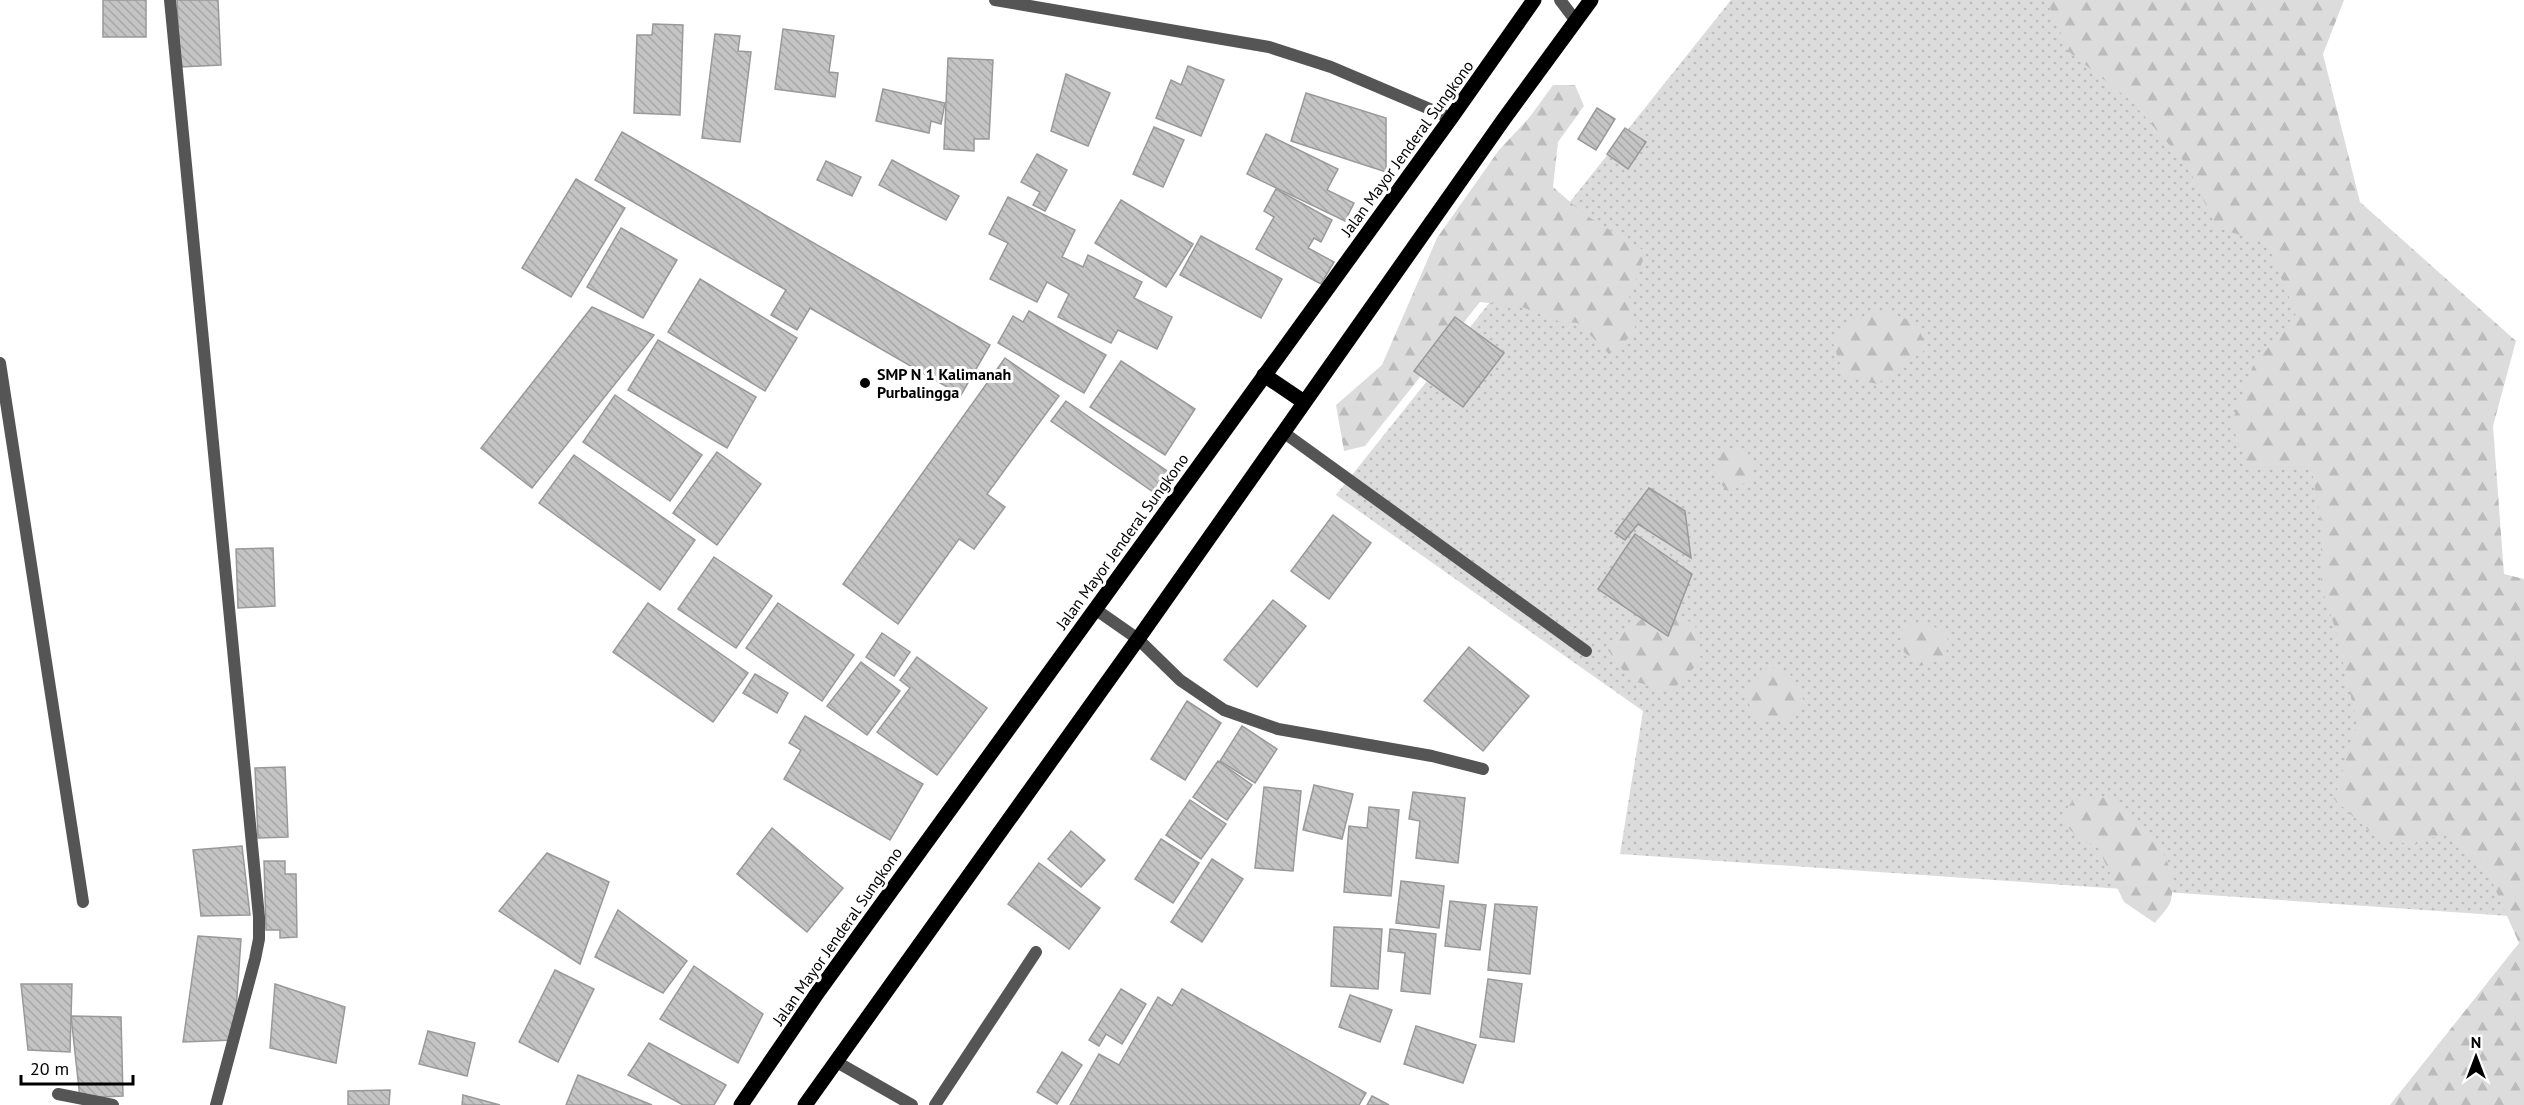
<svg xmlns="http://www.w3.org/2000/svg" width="2524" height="1105" viewBox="0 0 2524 1105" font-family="'PT Sans',sans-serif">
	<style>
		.green { fill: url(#green-dots) }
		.forest { fill: url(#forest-firs) }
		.building { fill: url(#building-back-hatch); stroke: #999; stroke-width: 1.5 }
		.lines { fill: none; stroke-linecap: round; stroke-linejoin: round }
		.lane { stroke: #555; stroke-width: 12 }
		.street { stroke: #555; stroke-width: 12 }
		.primary { stroke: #000; stroke-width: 15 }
		.poi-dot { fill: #000; stroke: #fff; stroke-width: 2 }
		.labels { text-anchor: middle; stroke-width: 6; stroke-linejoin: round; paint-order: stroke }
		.street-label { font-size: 16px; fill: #000; stroke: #fff }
		.poi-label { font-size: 16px; font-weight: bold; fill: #000; stroke: #fff; text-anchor: start }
	</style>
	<defs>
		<pattern id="green-dots" width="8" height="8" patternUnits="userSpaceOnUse" patternTransform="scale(1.5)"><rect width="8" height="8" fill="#dcdcdc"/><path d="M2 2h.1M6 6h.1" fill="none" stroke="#bbb" stroke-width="1.8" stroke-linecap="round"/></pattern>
		<pattern id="forest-firs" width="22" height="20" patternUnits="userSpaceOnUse" patternTransform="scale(1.5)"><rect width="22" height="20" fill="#dcdcdc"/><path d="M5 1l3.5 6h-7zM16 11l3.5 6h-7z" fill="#bbb"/></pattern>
		<pattern id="building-back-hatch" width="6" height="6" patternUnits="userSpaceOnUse" patternTransform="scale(1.5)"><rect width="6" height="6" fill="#c4c4c4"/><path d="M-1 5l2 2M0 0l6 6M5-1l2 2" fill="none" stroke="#a7a7a7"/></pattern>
	</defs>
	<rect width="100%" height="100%" fill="#fff"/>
	<path class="green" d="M1731,0H2047L2249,71L2524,917L1620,854L1643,711L1336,495Z"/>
	<g class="forest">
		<path d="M2047,0H2344L2323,54L2360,202L2516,341L2493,426L2504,574L2524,579V1105H2390L2519,943L2485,866L2447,832L2414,845L2377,838L2334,799L2357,723L2335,628L2321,586V522L2311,466H2249L2231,424L2253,366L2296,314L2267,243L2217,228L2187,165L2132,102L2068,51Z"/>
		<path d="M1553,85H1575L1584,106L1558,142L1553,187L1584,214L1646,252L1629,298L1636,332L1609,354L1578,323L1558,321L1522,307L1480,302L1365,446L1344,451L1336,405L1382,365L1437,238L1499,150L1529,118Z"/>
		<path d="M1886,312L1915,322L1928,348L1877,384L1844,376L1833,343L1850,319Z"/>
		<path d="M1724,446L1746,453L1755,476L1729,493L1714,476Z"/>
		<path d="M1658,608L1695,624L1701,660L1671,692L1630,680L1608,650L1625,631Z"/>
		<path d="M1925,622L1948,634L1946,659L1920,666L1904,652L1900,629Z"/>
		<path d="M1764,666L1789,672L1805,703L1787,720L1755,721L1745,692Z"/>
		<path d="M2075,797L2115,798C2142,825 2181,858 2171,900C2169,908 2160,916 2155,923L2124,902L2097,846L2080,840L2060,819Z"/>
	</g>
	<g class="building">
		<rect x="103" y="0" width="43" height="37"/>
		<path d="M177,0H218L221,65L180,67Z"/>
		<path d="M653,24L683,25L680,115L634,113L637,35H652Z"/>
		<path d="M783,29L834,36L829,72L838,73L835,97L775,89Z"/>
		<path d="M715,34L740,36L738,51L751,52L740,142L702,138Z"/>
		<path d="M948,58L993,60L989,139H974V151L944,149Z"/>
		<path d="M1188,66L1224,80L1201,136L1156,118L1171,80L1181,85Z"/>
		<path d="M1066,74L1110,93L1088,146L1051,131Z"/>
		<path d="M883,89L945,103L941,124L931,121L929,133L876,121Z"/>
		<path d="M1306,93L1386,118V172L1291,141Z"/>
		<path d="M1597,108L1615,119L1596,150L1578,139Z"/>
		<path d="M1154,127L1184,140L1163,187L1133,174Z"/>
		<path d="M1625,128L1646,142L1628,169L1607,154Z"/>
		<path d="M622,132L990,345L961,395L810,308L797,330L771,315L786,290L595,180Z"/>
		<path d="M1266,134L1338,169L1327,190L1354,203L1345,221L1247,174Z"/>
		<path d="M1037,154L1067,170L1045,211L1033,205L1040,192L1021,182Z"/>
		<path d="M892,160L959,196L946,220L879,185Z"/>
		<path d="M826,161L861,177L852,196L817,180Z"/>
		<path d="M576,179L625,208L571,297L522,268Z"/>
		<path d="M1276,189L1332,220L1321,242L1314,238L1308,248L1334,262L1321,284L1256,249L1274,217L1264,211Z"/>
		<path d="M1008,197L1075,230L1062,257L1083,267L1088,255L1142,282L1134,298L1172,317L1157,349L1118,330L1111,343L1058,317L1069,294L1047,282L1037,302L990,279L1008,243L989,234Z"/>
		<path d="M1121,200L1193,244L1166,287L1095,243Z"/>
		<path d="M621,228L677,260L643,318L587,287Z"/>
		<path d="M1201,236L1282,279L1261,318L1180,275Z"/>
		<path d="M700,279L797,338L765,391L668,332Z"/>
		<path d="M592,307L654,335L532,488L481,448Z"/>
		<path d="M1029,311L1106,355L1084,393L998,343L1013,316L1023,322Z"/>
		<path d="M1455,317L1504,353L1463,407L1414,371Z"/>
		<path d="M658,340L756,397L727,448L628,390Z"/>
		<path d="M1005,358L1059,396L987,494L1005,507L974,549L959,539L898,624L843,584Z"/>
		<path d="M1121,361L1195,409L1165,455L1090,407Z"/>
		<path d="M615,395L702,455L670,501L583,442Z"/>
		<path d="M1066,401L1170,473L1156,494L1051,421Z"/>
		<path d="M717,452L761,484L717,545L673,513Z"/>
		<path d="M574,455L695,540L660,590L539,503Z"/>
		<path d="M1649,488L1685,511L1691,558L1638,524L1625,540L1615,533Z"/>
		<path d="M1333,515L1371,543L1329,599L1291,571Z"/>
		<path d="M1635,534L1692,574L1668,636L1598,589Z"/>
		<path d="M273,548L275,606L238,608L236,549Z"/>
		<path d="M714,557L772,596L736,648L678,609Z"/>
		<path d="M1273,600L1306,626L1257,687L1224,660Z"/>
		<path d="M648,603L748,673L713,722L613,652Z"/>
		<path d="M778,603L854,655L822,701L746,648Z"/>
		<path d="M882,633L910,652L894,676L866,657Z"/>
		<path d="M1469,647L1529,696L1483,751L1424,701Z"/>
		<path d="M917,657L987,708L937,775L877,732L910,688L900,680Z"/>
		<path d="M861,662L900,691L867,735L827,706Z"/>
		<path d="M755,674L788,693L777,713L743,693Z"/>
		<path d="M1187,701L1221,723L1185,780L1151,759Z"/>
		<path d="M805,716L923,784L890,840L784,779L801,750L789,743Z"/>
		<path d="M1242,726L1277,749L1255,783L1220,761Z"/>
		<path d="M1218,761L1252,785L1227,820L1193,797Z"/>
		<path d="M285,767L288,837L258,838L255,768Z"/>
		<path d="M1314,785L1353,794L1342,839L1303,830Z"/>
		<path d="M1264,787L1301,791L1293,871L1255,868Z"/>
		<path d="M1413,792L1465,798L1458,863L1416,858L1420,821L1409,819Z"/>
		<path d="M1190,800L1226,824L1201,859L1166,835Z"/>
		<path d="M1369,807L1399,810L1391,896L1344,892L1349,826L1367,828Z"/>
		<path d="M772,828L843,888L807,932L737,874Z"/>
		<path d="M1071,831L1105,860L1081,887L1048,859Z"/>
		<path d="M1161,839L1199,863L1173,903L1135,879Z"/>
		<path d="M242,846L250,915L201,916L193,850Z"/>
		<path d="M547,853L609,882L580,964L499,911Z"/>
		<path d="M1212,859L1243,879L1202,942L1171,922Z"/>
		<path d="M264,861H285V874H296L297,937L280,938V930H266Z"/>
		<path d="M1039,863L1100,908L1069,949L1008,904Z"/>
		<path d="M1401,881L1444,886L1439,928L1396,923Z"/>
		<path d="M1450,901L1486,905L1480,950L1445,946Z"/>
		<path d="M1495,904L1537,907L1530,974L1488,970Z"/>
		<path d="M618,910L687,961L663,993L595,957Z"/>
		<path d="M1334,927L1382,929L1378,989L1331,986Z"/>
		<path d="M1390,929L1436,934L1430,994L1401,991L1405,953L1388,951Z"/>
		<path d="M198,936L241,939L234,1040L183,1042Z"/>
		<path d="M694,966L763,1014L738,1063L660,1019Z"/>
		<path d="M555,970L594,989L558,1062L519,1042Z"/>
		<path d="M1488,979L1522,984L1514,1042L1480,1037Z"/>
		<path d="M21,984H72L70,1052L28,1050Z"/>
		<path d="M275,984L345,1007L336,1063L270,1048Z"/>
		<path d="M1121,989L1146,1004L1122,1044L1106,1034L1099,1046L1089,1040Z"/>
		<path d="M1182,989L1366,1093L1359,1105H1070L1099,1054L1119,1065L1158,997L1172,1006Z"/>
		<path d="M1350,995L1392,1010L1380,1042L1339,1027Z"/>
		<path d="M71,1016L121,1017L123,1096L80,1098Z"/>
		<path d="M1416,1026L1476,1045L1463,1083L1404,1064Z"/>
		<path d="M428,1031L475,1043L467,1076L419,1064Z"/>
		<path d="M649,1043L726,1085L714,1105H683L628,1075Z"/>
		<path d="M1062,1052L1082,1065L1057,1104L1037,1092Z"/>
		<path d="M578,1075L652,1105H566Z"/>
		<path d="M390,1090L389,1105H348V1091Z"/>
		<path d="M463,1095L500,1105H462Z"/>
		<path d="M1372,1096L1389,1105H1367Z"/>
	</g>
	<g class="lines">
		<g class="lane">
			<path d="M1283,432L1586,651"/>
			<path d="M835,1061L912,1105"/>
			<path d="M935,1105L1036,952"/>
		</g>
		<g class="street">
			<path d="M170,0L259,917V939L255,959L216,1105"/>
			<path d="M995,0L1269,47L1331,67L1451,118"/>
			<path d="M1560,0L1576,21"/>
			<path d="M0,363L83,902"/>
			<path d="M1095,609L1138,639L1180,680L1224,710L1278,729L1432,756L1483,769"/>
			<path d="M58,1094L113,1105"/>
		</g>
		<g class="primary">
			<path d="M1264,375L1304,402"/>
			<path d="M741,1105L818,992L1451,118L1534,0"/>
			<path d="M805,1105L1138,639L1504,119L1591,0"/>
		</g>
	</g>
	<circle class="poi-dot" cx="865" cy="383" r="6"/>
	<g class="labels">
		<g class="street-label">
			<text transform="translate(1407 148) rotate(-54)" y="6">Jalan Mayor Jenderal Sungkono</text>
			<text transform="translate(1122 541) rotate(-54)" y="6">Jalan Mayor Jenderal Sungkono</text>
			<text transform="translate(837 936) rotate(-55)" y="6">Jalan Mayor Jenderal Sungkono</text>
		</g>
		<g class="poi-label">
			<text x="877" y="380">SMP N 1 Kalimanah<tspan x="877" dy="18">Purbalingga</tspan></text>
		</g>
	</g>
	<g transform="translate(2476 1057)" stroke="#ffffff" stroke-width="4.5" paint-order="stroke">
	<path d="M0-4.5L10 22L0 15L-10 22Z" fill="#000000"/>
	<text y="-9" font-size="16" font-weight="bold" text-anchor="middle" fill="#000000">N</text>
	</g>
	<path d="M21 1075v9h112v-9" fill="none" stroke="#000000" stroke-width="3"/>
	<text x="30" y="1075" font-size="18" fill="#000000" stroke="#ffffff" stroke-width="4.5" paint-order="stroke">20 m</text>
</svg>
